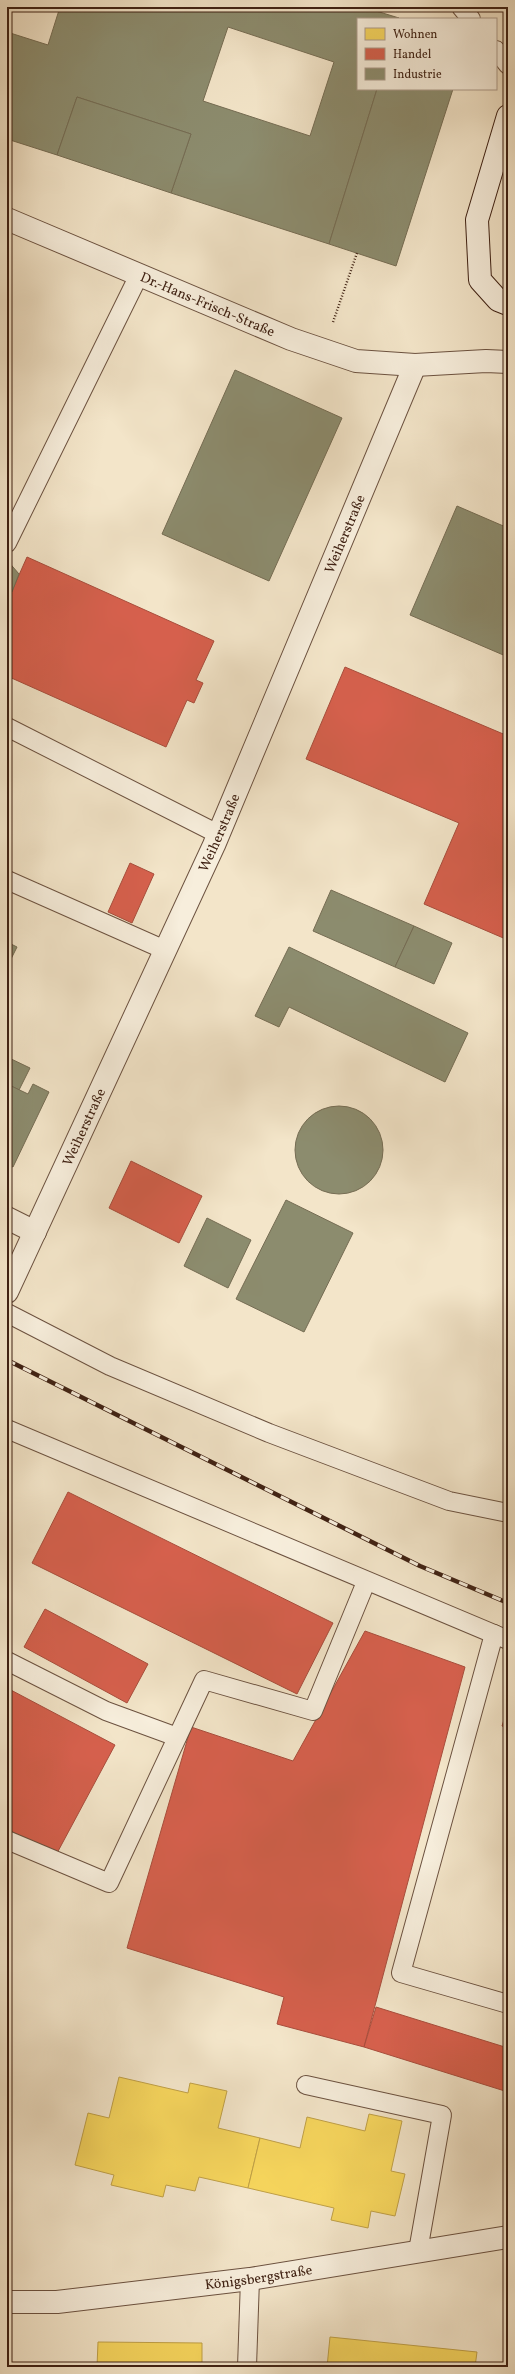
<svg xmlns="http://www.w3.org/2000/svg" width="515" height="2374" viewBox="0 0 515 2374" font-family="Vollkorn,serif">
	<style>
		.homes { fill: #f6d55c; stroke: #bf9f46 }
		.shops { fill: #d6604d; stroke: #a94d3c }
		.industry { fill: #8c8c6e; stroke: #756c53; fill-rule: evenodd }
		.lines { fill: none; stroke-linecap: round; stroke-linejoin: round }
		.lane-casing { stroke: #6c5240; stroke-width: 20 }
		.street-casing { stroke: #6c5240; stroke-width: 24 }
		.secondary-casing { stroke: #3f2113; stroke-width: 24 }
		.path { stroke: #3f2113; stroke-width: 2.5; stroke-dasharray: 1 2; stroke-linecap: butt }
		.lane { stroke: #f7eedc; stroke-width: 18 }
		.street { stroke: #f7eedc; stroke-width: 22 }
		.secondary { stroke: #f7eedc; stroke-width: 22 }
		.rail-casing { stroke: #3f2113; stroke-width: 4.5 }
		.rail { stroke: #f7eedc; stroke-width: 3; stroke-dasharray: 9; stroke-linecap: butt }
		.labels { text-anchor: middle; stroke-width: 4; stroke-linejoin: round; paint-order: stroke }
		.street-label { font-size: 14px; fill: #3f2113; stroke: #f7eedc }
	</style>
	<rect width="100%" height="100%" fill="#f3e5c9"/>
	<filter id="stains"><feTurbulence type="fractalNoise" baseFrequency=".005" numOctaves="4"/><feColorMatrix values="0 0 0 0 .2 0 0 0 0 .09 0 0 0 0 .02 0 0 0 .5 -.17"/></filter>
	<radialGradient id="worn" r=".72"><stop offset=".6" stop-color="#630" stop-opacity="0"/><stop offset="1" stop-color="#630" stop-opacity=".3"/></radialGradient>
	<g class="homes">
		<path d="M119,2077L188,2093L190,2083L227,2091L218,2128L260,2138L248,2188L199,2177L195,2191L166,2185L163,2197L111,2185L114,2175L75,2165L88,2113L109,2118Z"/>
		<path d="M369,2114L402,2121L391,2171L405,2174L395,2216L371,2211L368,2228L331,2220L334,2208L248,2188L260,2138L300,2148L307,2117L365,2131Z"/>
		<path d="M330,2337L477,2352L475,2367H327Z"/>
		<path d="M98,2342L202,2343V2367H97Z"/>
	</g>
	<g class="shops">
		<path d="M27,557L214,641L196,680L203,683L194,703L187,700L166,747L7,676V602Z"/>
		<path d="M345,667L508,736V940L424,904L459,823L306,759Z"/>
		<path d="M130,863L154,874L132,923L108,912Z"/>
		<path d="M131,1161L202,1196L179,1243L109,1208Z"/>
		<path d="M68,1492L333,1623L297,1694L32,1563Z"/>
		<path d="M45,1609L148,1664L127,1703L24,1647Z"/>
		<path d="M365,1631L465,1667L364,2047L277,2024L284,1997L127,1948L191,1727L293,1761Z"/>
		<path d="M7,1688L115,1745L56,1855L7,1829Z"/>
		<path d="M508,1707V1728L502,1726Z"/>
		<path d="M376,2007L508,2048V2092L364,2047Z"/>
	</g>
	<g class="industry">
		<path d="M60,7H363L399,18L358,19V89H377L329,244L171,193L191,134L77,97L57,155L7,139V32L48,45ZM228,27L334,62L310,136L203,101Z"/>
		<path d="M377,89H453L396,266L329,244Z"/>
		<path d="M77,97L191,134L171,193L57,155Z"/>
		<path d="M235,370L342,418L269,581L162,534Z"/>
		<path d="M457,506L508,528V657L410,615Z"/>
		<path d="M7,560L19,574L12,592L7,587Z"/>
		<path d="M331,890L414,926L395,967L313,931Z"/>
		<path d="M414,926L452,943L434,984L395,967Z"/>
		<path d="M7,942L17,947L7,967Z"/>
		<path d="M289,947L468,1033L445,1082L289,1007L279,1027L255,1016Z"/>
		<path d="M7,1057L30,1068L19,1090L7,1084Z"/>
		<path d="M7,1084L28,1094L33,1084L49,1092L13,1167L7,1164Z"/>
		<circle cx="339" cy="1150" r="44"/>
		<path d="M286,1200L353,1233L304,1332L236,1299Z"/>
		<path d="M207,1218L251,1240L228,1288L184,1266Z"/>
	</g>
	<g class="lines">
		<defs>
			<g id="lane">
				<path d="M461,7L471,19"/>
				<path d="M496,50L508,65"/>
				<path d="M7,543L139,275"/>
				<path d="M7,727L218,834"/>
				<path d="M7,880L165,950"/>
				<path d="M7,1313L110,1366L269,1433L449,1501L508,1513"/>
				<path d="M7,1429L508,1640"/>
				<path d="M494,1634L401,1973L508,2004"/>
				<path d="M7,1661L106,1711L177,1737"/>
				<path d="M7,1840L109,1883L204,1680L313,1711L366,1582"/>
				<path d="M306,2085L442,2115L418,2251"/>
				<path d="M247,2367L250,2279"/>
			</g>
			<g id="street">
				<path id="s1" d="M7,219L291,339L356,361L415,365L486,361L508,362"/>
				<path d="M7,1218L35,1232"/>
				<path id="s2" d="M7,1292L214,845L415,365"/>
				<path id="s3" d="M7,2302H57L250,2279L508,2237"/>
			</g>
			<path id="secondary" d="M508,116L477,220L480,280L498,300L508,304"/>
		</defs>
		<use href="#lane" class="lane-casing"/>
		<use href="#street" class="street-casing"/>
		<use href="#secondary" class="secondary-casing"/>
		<path class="path" d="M333,322L357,253"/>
		<use href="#lane" class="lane"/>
		<use href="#street" class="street"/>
		<use href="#secondary" class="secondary"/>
		<defs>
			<path id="rail" d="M7,1360L420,1566L508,1603"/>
		</defs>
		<use href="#rail" class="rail-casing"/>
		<use href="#rail" class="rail"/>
	</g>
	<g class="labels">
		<g class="street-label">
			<text dy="5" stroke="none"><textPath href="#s1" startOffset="218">Dr.-Hans-Frisch-Straße</textPath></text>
			<text dy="5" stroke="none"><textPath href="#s2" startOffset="830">Weiherstraße</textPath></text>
			<text dy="5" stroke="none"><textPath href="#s2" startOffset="506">Weiherstraße</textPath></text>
			<text dy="5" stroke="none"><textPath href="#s2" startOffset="182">Weiherstraße</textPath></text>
			<text dy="5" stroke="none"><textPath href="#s3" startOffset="253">Königsbergstraße</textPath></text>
		</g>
	</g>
	<rect width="515" height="2374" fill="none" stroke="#f3e5c9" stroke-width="24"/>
	<rect x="8" y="8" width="499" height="2358" fill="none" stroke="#3f2113" stroke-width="2"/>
	<rect x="12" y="12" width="491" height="2350" fill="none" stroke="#3f2113"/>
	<rect x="357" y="18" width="140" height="72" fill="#f7eedc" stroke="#ad9c8c"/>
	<rect x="365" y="28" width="20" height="12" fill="#f6d55c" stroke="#ad9c8c"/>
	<text x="393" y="38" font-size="12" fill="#3f2113">Wohnen</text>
	<rect x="365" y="48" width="20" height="12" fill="#d6604d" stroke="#ad9c8c"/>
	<text x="393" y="58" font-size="12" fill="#3f2113">Handel</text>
	<rect x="365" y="68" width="20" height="12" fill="#8c8c6e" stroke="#ad9c8c"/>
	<text x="393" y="78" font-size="12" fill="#3f2113">Industrie</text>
	<rect width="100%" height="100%" filter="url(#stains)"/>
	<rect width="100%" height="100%" fill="url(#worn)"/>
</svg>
